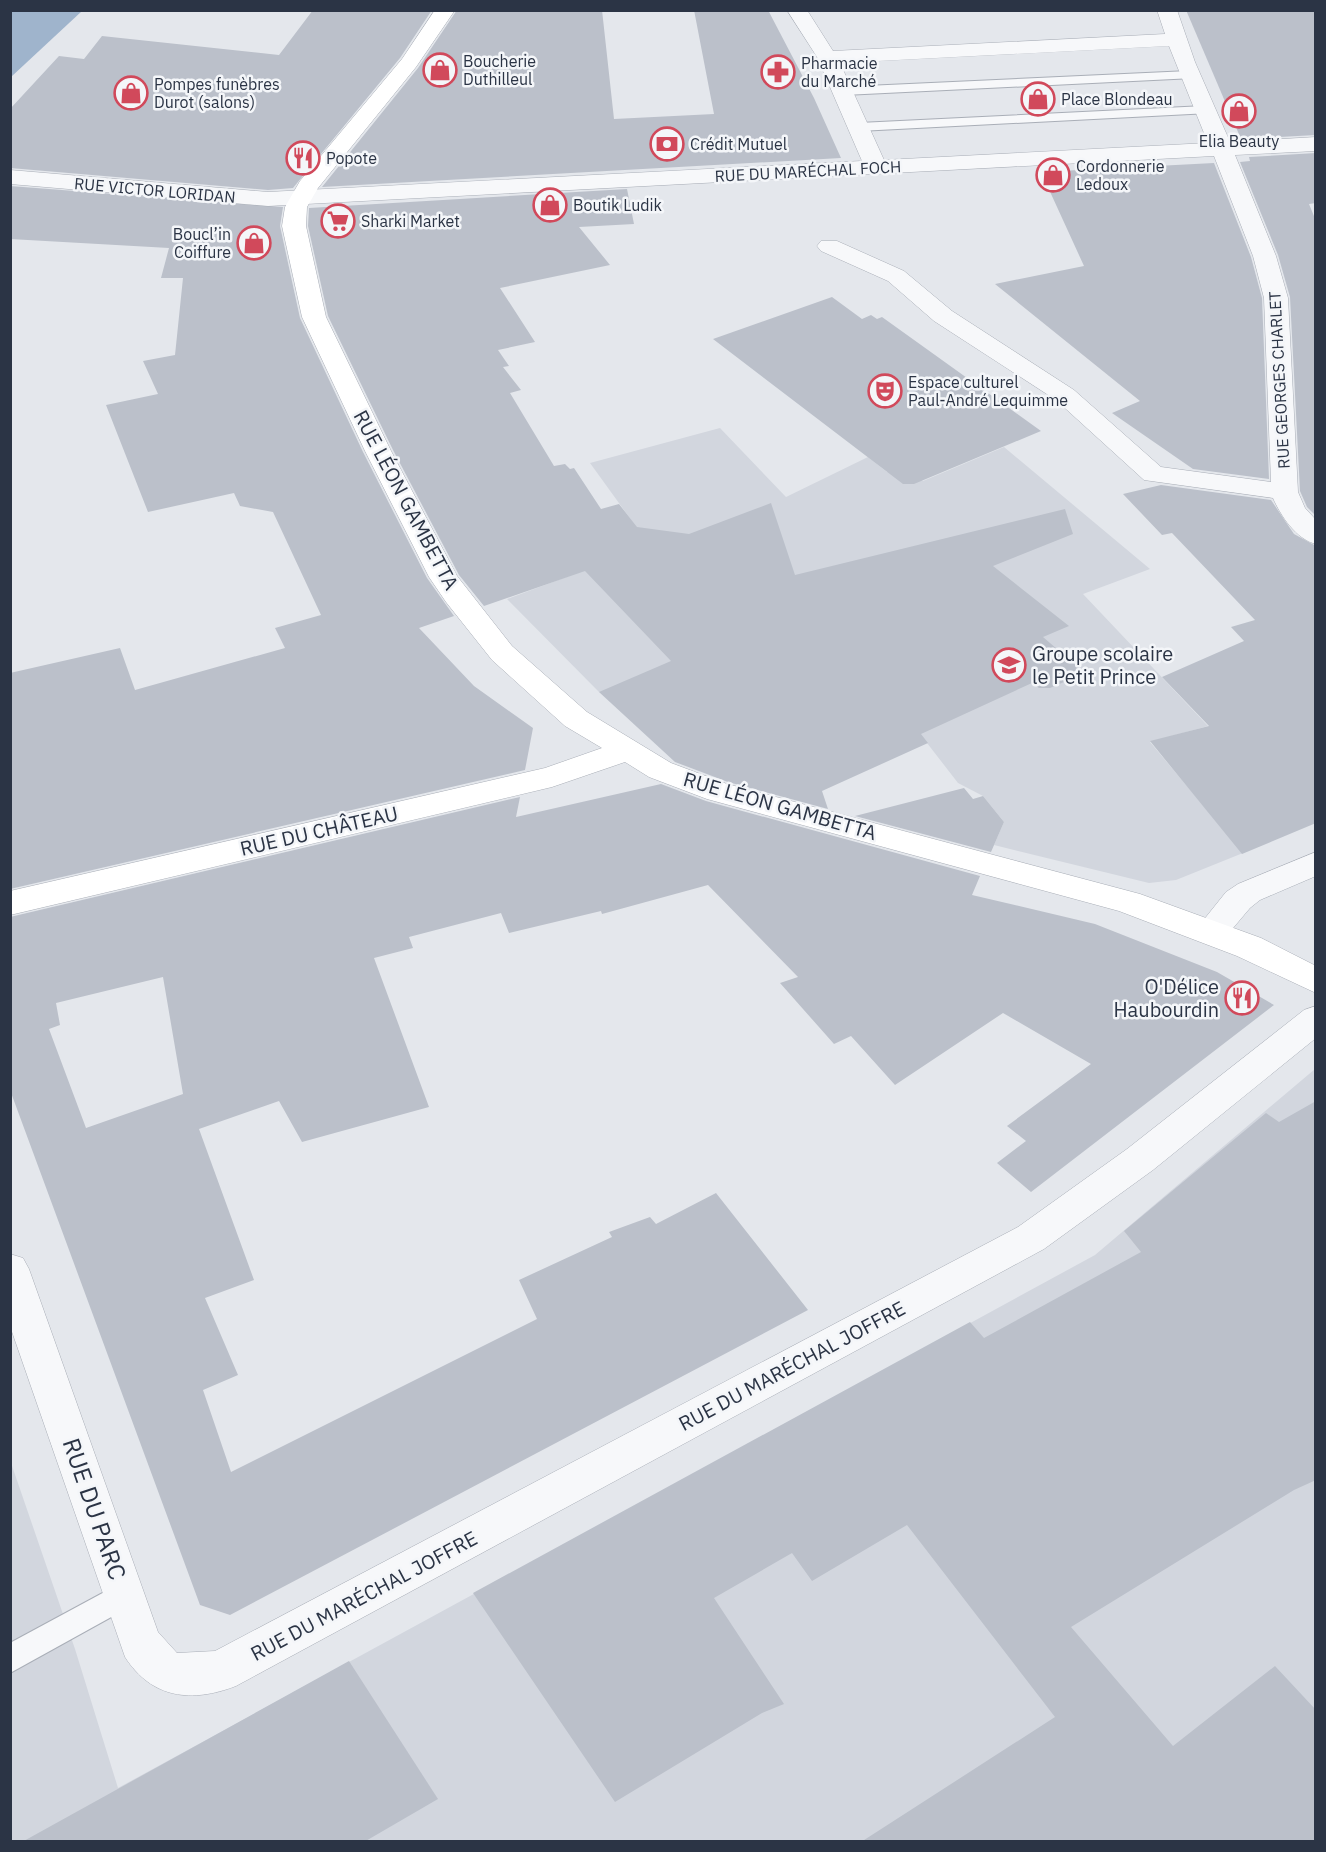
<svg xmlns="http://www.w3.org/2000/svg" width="1326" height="1852" viewBox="0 0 1326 1852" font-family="'IBM Plex Sans',sans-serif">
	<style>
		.built { fill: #d2d6de }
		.water { fill: #9fb4cc }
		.building { fill: #bbc0ca; fill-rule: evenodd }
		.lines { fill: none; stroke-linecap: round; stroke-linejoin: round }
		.lane-casing { stroke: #a9aeb7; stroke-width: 2 }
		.street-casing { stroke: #a9aeb7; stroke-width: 1 }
		.secondary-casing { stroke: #a9aeb7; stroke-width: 1 }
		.lane { fill: #f7f8fa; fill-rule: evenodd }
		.street { fill: #f7f8fa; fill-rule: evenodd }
		.secondary { fill: #fff; fill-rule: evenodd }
		.labels { text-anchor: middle; stroke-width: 5; stroke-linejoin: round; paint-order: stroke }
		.far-poi-label { font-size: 16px; fill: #2b3445; stroke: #f4f6f9; text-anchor: start }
		.far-street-label { font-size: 16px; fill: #2b3445; stroke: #f4f6f9 }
		.street-label { font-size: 20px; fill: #2b3445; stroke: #f4f6f9 }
		.poi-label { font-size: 20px; fill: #2b3445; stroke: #f4f6f9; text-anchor: start }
		.near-street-label { font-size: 24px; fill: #2b3445; stroke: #f4f6f9 }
	</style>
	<rect width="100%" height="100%" fill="#e4e7ec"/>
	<g class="built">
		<path d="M720,428L786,497L868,457L887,472L910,471L923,481L1004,447L1150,569L1083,594L1208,726L1150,742L1243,853L1176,880L1149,883L994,845L1004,822L983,796L958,783L903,712L599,692L507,599L644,548L637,528L590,463Z"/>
		<path d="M1315,1069V1841H11L10,1460L75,1649L118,1788L1095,1255Z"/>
	</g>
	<path class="water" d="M11,10H82V11L11,77Z"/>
	<g class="building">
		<path d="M313,10H432L400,58L293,188L268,190L10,168V109L59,56L84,59L102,36L279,55Z"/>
		<path d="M457,10H602L614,119L714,114L694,10H768L814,98L841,158L322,187L418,68Z"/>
		<path d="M1186,10H1316V135L1241,139Z"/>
		<path d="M1316,153V203L1309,204L1316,221V516L1307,507L1300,491L1290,297L1278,255L1240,162L1250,161L1249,157Z"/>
		<path d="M1214,163L1251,257L1262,298L1269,479L1193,469L1112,413L1140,401L995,284L1084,266L1041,172Z"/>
		<path d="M10,186L283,207L280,226L300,318L363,452L427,578L454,616L419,628L474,686L533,728L525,770L10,889V673L120,648L135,690L285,648L275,628L321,615L273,512L240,506L234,493L148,512L106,405L158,394L143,361L175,355L183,278H161L169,248L10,239Z"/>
		<path d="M627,189L634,224L579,227L610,265L500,288L535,342L498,350L509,366L503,367L521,390L510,393L554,466L565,464L570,469L574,468L601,509L619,504L637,527L689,534L771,503L795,575L1065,509L1073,534L993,566L1069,626L1043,637L1085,673L1050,688H1039L1032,683L921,734L928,743L822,791L828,809L728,782L675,762L599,692L671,661L585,571L484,606L459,575L393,450L328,316L308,226L309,208Z"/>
		<path d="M832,297L862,319L871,315L877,319L882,317L1041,431L914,484H903L713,339Z"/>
		<path d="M1161,485L1271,500L1294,534L1316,546V823L1242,854L1150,741L1209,726L1162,677L1244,641L1231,627L1255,620L1172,533L1162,535L1123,494Z"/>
		<path d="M661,784L706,801L980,876L972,895L1095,924L1217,972L1274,1005L1031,1192L997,1163L1026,1141L1007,1126L1091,1064L1003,1013L895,1085L851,1036L834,1044L780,983L798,977L708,885L602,914L601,911L509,933L501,913L409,937L413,948L374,958L429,1107L302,1142L279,1101L199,1129L254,1280L205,1298L238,1375L203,1390L231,1472L537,1319L519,1280L612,1237L609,1232L650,1217L656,1224L716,1193L808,1310L230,1615L200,1605L10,1090V917L520,797L516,817ZM163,977L183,1094L86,1128L49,1029L60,1025L56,1003Z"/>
		<path d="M964,788L973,799L983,796L1004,822L991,852L855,816Z"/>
		<path d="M1316,1101V1480L1294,1490L1071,1627L1173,1746L1275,1666L1316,1710V1842H861L1055,1717L907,1525L812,1581L792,1553L714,1598L784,1704L762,1713L615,1802L473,1593L970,1322L984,1338L1141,1252L1124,1231L1266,1113L1279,1122Z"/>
		<path d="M349,1661L438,1799L364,1842H22Z"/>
	</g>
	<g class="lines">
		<defs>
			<g id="lane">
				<path d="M1189,71L1194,72V78L844,95L837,91L844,87Z"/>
				<path d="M1205,106L1210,107L1212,110L1210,113L859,131L852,127L859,123Z"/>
				<path d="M123,1582L133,1585L138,1595L133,1605L10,1673V1643Z"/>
			</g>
			<g id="street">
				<path d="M787,10H807L833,51L1165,34L1157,10H1177L1195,62L1230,142L1316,137V151L1235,155L1276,256L1288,298L1298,492L1305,508L1316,520V544C1296,539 1281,516 1273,498L1144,480L1056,400L934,321L888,281L821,251L817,246L821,241H837L904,271L952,311L1074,390L1161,467L1271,482L1264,298L1253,256L1214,156L268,206L10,184V170L268,192L862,161L817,57ZM1169,46L1208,143L884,160L840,63Z"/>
				<path d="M1316,852V876L1260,900L1250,908L1223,940L1211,944L1199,940L1194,932L1226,892L1238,884Z"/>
				<path d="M1316,1006V1038L1153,1170L1044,1249L236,1686C192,1703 152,1699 125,1657L10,1326V1254L23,1258L29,1269L158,1632L177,1653L215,1651L1018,1227L1127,1149L1304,1010Z"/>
			</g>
			<path id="secondary" d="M435,10H455L416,67L318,188L307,207L306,226L326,317L391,451L457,576L512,646L587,712L671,763L727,784L1140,894L1261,938L1316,966V993L1237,956L1119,911L707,799L649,777L625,762L552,787L10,915V891L545,768L602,748L565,726L492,660L446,602L429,577L365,451L302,317L282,226L285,207L300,181L402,59Z"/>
		</defs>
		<use href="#lane" class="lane-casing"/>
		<use href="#street" class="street-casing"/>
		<use href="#secondary" class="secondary-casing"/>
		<use href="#lane" class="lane"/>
		<use href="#street" class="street"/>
		<use href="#secondary" class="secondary"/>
	</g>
	<defs>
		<symbol id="shop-ring" viewBox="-11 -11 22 22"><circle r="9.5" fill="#f4f6f9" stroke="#d1495b" stroke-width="1.5"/><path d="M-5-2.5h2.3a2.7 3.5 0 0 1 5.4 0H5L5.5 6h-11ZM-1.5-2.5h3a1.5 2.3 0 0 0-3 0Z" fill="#d1495b"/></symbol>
		<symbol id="pharmacy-ring" viewBox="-11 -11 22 22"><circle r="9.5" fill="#f4f6f9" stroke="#d1495b" stroke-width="1.5"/><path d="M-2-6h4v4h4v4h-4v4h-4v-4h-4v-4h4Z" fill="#d1495b"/></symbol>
		<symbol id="bank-ring" viewBox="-11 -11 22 22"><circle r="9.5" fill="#f4f6f9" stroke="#d1495b" stroke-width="1.5"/><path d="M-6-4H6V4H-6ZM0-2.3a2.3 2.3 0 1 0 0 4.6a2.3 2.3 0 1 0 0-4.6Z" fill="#d1495b"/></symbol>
		<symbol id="restaurant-ring" viewBox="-11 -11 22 22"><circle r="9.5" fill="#f4f6f9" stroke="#d1495b" stroke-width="1.5"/><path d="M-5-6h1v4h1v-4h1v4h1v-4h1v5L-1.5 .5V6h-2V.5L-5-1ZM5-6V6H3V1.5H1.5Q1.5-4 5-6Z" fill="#d1495b"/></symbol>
		<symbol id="supermarket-ring" viewBox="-11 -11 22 22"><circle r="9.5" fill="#f4f6f9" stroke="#d1495b" stroke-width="1.5"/><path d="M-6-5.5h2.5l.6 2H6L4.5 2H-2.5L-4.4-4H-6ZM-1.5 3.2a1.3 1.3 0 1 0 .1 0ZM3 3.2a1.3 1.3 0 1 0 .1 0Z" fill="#d1495b"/></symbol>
		<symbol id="theatre-ring" viewBox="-11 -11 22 22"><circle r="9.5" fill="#f4f6f9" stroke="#d1495b" stroke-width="1.5"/><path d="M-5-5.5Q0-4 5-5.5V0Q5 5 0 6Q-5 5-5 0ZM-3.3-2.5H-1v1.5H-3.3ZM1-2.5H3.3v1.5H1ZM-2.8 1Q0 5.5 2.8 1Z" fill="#d1495b"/></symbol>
		<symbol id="school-ring" viewBox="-11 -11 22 22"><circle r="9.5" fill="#f4f6f9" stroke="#d1495b" stroke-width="1.5"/><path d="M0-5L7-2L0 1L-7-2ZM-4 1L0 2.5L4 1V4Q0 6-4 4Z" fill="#d1495b"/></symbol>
	</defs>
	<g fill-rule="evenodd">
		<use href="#shop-ring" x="421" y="51" width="38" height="38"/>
		<use href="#pharmacy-ring" x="759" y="53" width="38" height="38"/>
		<use href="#shop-ring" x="112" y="74" width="38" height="38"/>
		<use href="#shop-ring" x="1019" y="80" width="38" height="38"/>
		<use href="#shop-ring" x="1220" y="92" width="38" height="38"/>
		<use href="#bank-ring" x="648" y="125" width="38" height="38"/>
		<use href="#restaurant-ring" x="284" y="139" width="38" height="38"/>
		<use href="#shop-ring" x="1034" y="156" width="38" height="38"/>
		<use href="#shop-ring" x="531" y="186" width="38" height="38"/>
		<use href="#supermarket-ring" x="319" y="202" width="38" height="38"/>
		<use href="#shop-ring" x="235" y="224" width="38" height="38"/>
		<use href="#theatre-ring" x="866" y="372" width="38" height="38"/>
		<use href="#school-ring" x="990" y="646" width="38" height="38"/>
		<use href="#restaurant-ring" x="1223" y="979" width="38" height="38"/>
	</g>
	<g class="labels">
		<g class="far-poi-label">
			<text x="463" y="67">Boucherie<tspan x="463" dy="18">Duthilleul</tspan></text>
			<text x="801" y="69">Pharmacie<tspan x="801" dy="18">du Marché</tspan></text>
			<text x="154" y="90">Pompes funèbres<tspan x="154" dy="18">Durot (salons)</tspan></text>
			<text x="1061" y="105">Place Blondeau</text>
			<text x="1239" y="147" text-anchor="middle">Elia Beauty</text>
			<text x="690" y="150">Crédit Mutuel</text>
			<text x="326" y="164">Popote</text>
			<text x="1076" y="172">Cordonnerie<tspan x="1076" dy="18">Ledoux</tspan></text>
			<text x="573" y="211">Boutik Ludik</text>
			<text x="361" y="227">Sharki Market</text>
			<text x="231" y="240" text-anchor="end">Boucl’in<tspan x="231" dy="18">Coiffure</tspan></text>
			<text x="908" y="388">Espace culturel<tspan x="908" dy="18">Paul-André Lequimme</tspan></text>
		</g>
		<g class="far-street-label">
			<text transform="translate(808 171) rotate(-3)" y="6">RUE DU MARÉCHAL FOCH</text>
			<text transform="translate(155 190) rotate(5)" y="6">RUE VICTOR LORIDAN</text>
			<text transform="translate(1279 380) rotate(-93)" y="6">RUE GEORGES CHARLET</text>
		</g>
		<g class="street-label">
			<text transform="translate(406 500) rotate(62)" y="7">RUE LÉON GAMBETTA</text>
			<text transform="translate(780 806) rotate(16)" y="7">RUE LÉON GAMBETTA</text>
			<text transform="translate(319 831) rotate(-13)" y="7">RUE DU CHÂTEAU</text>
			<text transform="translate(792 1366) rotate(-28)" y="7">RUE DU MARÉCHAL JOFFRE</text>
			<text transform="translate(364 1596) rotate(-28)" y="7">RUE DU MARÉCHAL JOFFRE</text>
		</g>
		<g class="poi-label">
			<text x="1032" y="661">Groupe scolaire<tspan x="1032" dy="23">le Petit Prince</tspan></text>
			<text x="1219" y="994" text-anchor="end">O'Délice<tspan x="1219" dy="23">Haubourdin</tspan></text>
		</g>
		<g class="near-street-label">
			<text transform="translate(94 1509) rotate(71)" y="8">RUE DU PARC</text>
		</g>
	</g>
	<rect width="1326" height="1852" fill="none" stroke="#2b3445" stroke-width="24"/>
</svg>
